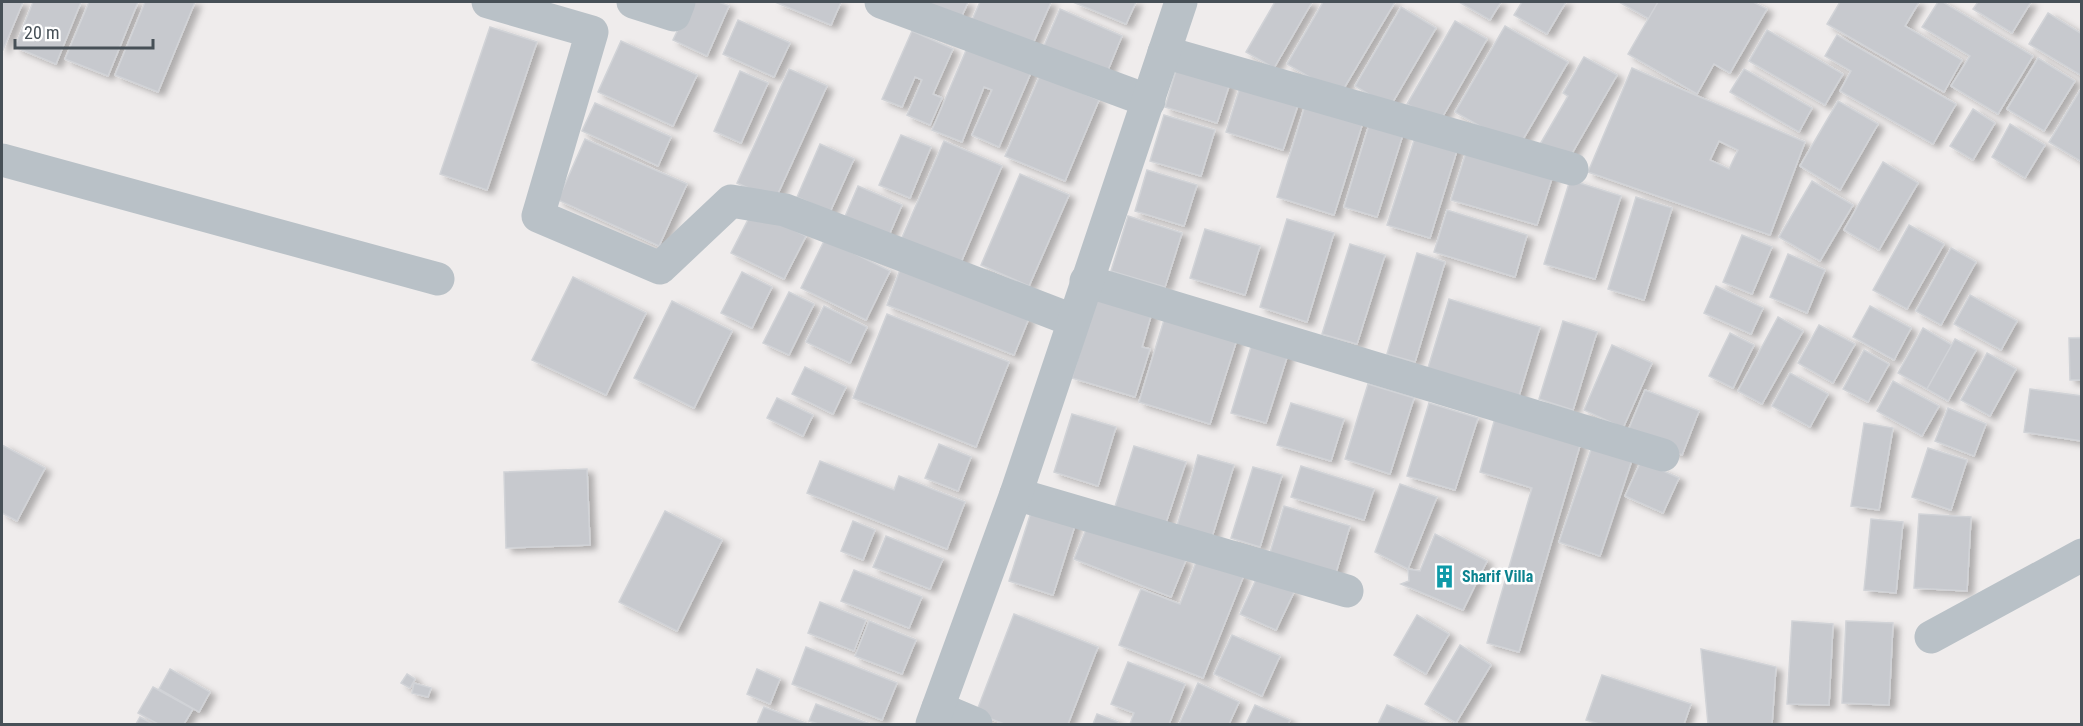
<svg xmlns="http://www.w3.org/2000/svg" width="2083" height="726" viewBox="0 0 2083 726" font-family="'Roboto Condensed',sans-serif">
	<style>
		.building { fill: #c7c9ce; stroke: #d1d3d7; stroke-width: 1.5; fill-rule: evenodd; filter: url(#shadow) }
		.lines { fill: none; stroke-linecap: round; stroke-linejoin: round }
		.minor { stroke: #b9c1c7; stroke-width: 33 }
		.labels { text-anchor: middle; stroke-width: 5; stroke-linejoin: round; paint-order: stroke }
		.culture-label { font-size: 16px; font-weight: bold; fill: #0d838f; stroke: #fff; text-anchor: start }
	</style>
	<defs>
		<filter id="shadow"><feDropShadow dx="6" dy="4" stdDeviation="3" flood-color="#0004"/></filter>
	</defs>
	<rect width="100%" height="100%" fill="#efecec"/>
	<g class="building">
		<path d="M2,2H23L3,50L2,49Z"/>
		<path d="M33,2H81L56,64L15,47Z"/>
		<path d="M89,2H138L108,76L65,59Z"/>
		<path d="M145,2H195L158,92L115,75Z"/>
		<path d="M691,2H719L729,6L707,56L673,40Z"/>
		<path d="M775,2H841L831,25Z"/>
		<path d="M923,2H968L961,18Z"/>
		<path d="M980,2H1051L1032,46L972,20Z"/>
		<path d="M1073,2H1136L1126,24Z"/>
		<path d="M1275,2H1312L1274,68L1246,52Z"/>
		<path d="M1323,2H1395L1340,95L1287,64Z"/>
		<path d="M1459,2H1501L1490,20Z"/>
		<path d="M1522,2H1566L1547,34L1514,15Z"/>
		<path d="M1619,2H1661L1651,20Z"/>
		<path d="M1658,2H1753L1767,9L1730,73L1714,64L1697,94L1628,54Z"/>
		<path d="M1840,2H1919L1905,26L1962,60L1944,92L1827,24Z"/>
		<path d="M1938,2H1943L2033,56L1998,114L1951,86L1970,56L1922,27Z"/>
		<path d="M1978,2H2031L2012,33L1973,9Z"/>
		<path d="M1401,7L1436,28L1390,107L1355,86Z"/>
		<path d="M1060,9L1122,36L1106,75L1043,48Z"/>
		<path d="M2048,13L2082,34V76L2029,44Z"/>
		<path d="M738,20L790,43L774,77L723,54Z"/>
		<path d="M1455,21L1487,39L1439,123L1407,104Z"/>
		<path d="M1505,26L1568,62L1518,148L1455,112Z"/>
		<path d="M490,27L537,42L487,190L440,174Z"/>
		<path d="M1767,30L1843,74L1825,105L1749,61Z"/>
		<path d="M912,31L953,49L933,94L942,98L930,125L907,115L922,80L915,77L902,107L882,99Z"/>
		<path d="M1837,35L1956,104L1933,144L1840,91L1851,71L1825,56Z"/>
		<path d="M621,41L697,75L673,126L598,92Z"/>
		<path d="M970,41L1033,68L999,147L972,135L992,90L984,87L962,142L932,130Z"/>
		<path d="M1584,57L1617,75L1567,162L1539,146L1568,96L1563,93Z"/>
		<path d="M2038,58L2075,81L2044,131L2007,109Z"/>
		<path d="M1177,67L1230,83L1217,123L1165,107Z"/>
		<path d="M1632,68L1805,142L1770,235L1588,172ZM1719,141L1738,150L1729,169L1710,160Z"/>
		<path d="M789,69L827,86L775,200L737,183Z"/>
		<path d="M1744,69L1812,108L1799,132L1730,92Z"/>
		<path d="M740,71L768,83L741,143L714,131Z"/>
		<path d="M1040,75L1099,100L1065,181L1005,156Z"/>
		<path d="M1241,84L1299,102L1283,150L1226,132Z"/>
		<path d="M2082,87V162L2049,142Z"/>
		<path d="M1838,101L1878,124L1840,190L1800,166Z"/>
		<path d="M1306,102L1364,119L1334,215L1277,197Z"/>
		<path d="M595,103L671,137L658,166L582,131Z"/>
		<path d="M1973,109L1995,123L1973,160L1950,146Z"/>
		<path d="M1164,115L1215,130L1201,176L1150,161Z"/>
		<path d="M1371,118L1405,128L1377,217L1344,207Z"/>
		<path d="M2010,124L2045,145L2025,178L1992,157Z"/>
		<path d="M1417,131L1459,144L1430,238L1387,225Z"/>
		<path d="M901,135L931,147L910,198L879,185Z"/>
		<path d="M585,139L687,184L659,246L558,200Z"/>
		<path d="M944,141L1002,166L959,267L900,242Z"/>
		<path d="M820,144L854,159L830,212L797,197Z"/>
		<path d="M1468,146L1554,172L1537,225L1451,200Z"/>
		<path d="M1883,162L1918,183L1879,250L1844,230Z"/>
		<path d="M1147,170L1197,185L1184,226L1135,211Z"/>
		<path d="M1020,174L1069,195L1029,286L981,265Z"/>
		<path d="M1570,180L1621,196L1595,279L1544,264Z"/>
		<path d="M1812,181L1853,205L1820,261L1779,237Z"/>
		<path d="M858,186L902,205L887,240L843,221Z"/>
		<path d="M1636,197L1672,208L1644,300L1608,289Z"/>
		<path d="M753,210L806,236L784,279L731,253Z"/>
		<path d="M1447,210L1527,235L1515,277L1434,252Z"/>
		<path d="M1128,216L1182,233L1165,287L1111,271Z"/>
		<path d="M1287,219L1334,233L1307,322L1260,307Z"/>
		<path d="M1909,225L1944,244L1907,309L1873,290Z"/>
		<path d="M1205,229L1260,246L1245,295L1190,278Z"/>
		<path d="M1742,235L1772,247L1752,294L1723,282Z"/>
		<path d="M825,239L890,271L866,320L801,288Z"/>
		<path d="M1350,244L1385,255L1357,344L1322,334Z"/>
		<path d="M1951,248L1976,262L1941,325L1916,311Z"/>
		<path d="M1417,253L1445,262L1415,362L1387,354Z"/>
		<path d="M1788,254L1825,270L1807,313L1770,297Z"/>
		<path d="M901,267L1029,318L1014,355L887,305Z"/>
		<path d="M742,272L772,287L752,328L721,313Z"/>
		<path d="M573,277L646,313L606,395L532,360Z"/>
		<path d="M1716,286L1763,308L1751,334L1704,313Z"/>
		<path d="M789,292L814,304L789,355L763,343Z"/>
		<path d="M1098,292L1153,309L1142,347L1150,349L1135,397L1072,378Z"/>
		<path d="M1970,295L2017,321L2001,350L1954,324Z"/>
		<path d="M1449,299L1540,327L1518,399L1427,371Z"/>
		<path d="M672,301L732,331L694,408L634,378Z"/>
		<path d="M824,306L867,327L850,363L806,342Z"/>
		<path d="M1870,306L1911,328L1894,360L1853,337Z"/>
		<path d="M1167,310L1239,333L1210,424L1139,402Z"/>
		<path d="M887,314L1009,362L976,447L853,398Z"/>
		<path d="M1778,317L1803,331L1762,404L1738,391Z"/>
		<path d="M1563,321L1597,332L1573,410L1539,399Z"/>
		<path d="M1819,325L1855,344L1833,383L1798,363Z"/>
		<path d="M1923,328L1952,345L1927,389L1898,373Z"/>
		<path d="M1730,333L1754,345L1733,388L1709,376Z"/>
		<path d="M2069,338H2082V380H2070Z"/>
		<path d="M1955,339L1976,350L1948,401L1927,389Z"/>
		<path d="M1253,340L1289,351L1266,423L1231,413Z"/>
		<path d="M1612,345L1652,363L1623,428L1584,410Z"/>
		<path d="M1864,350L1889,364L1868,402L1843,389Z"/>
		<path d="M1987,353L2016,369L1990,416L1961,400Z"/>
		<path d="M805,367L846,387L833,414L792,394Z"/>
		<path d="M1790,373L1828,394L1810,427L1772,406Z"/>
		<path d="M1893,381L1939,406L1922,436L1877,411Z"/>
		<path d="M1368,384L1414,398L1390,474L1345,459Z"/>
		<path d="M2030,389L2082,396V441L2024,432Z"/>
		<path d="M1645,390L1699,411L1682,455L1627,433Z"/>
		<path d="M777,398L813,415L803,436L767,418Z"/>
		<path d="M1291,403L1344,419L1331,461L1277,445Z"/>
		<path d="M1429,403L1478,418L1455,490L1407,476Z"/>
		<path d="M1948,408L1986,424L1974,456L1935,441Z"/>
		<path d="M1072,414L1116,427L1098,486L1054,472Z"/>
		<path d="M1495,418L1581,442L1519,652L1487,643L1532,488L1480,472Z"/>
		<path d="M1864,423L1893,428L1879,510L1851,506Z"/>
		<path d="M1594,441L1634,454L1600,556L1559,542Z"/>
		<path d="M939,444L971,457L958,491L925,478Z"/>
		<path d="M2,445L45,468L17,521L2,513Z"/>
		<path d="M1134,446L1186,462L1164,529L1113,513Z"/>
		<path d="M1928,448L1967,460L1951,510L1912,497Z"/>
		<path d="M1198,455L1234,465L1212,537L1177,526Z"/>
		<path d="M820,461L894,490L899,476L965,502L947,549L807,493Z"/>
		<path d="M1641,461L1679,478L1663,513L1625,496Z"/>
		<path d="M1301,466L1374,489L1364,520L1291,497Z"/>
		<path d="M1253,467L1282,475L1260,547L1231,538Z"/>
		<path d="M587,469L590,545L506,548L504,472Z"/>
		<path d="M1400,484L1437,497L1408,569L1375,552Z"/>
		<path d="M1033,506L1077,519L1053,595L1009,581Z"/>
		<path d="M1284,506L1350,526L1335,576L1269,556Z"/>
		<path d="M665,511L722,540L677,631L619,602Z"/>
		<path d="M1919,514L1971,517L1967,591L1914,588Z"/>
		<path d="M1871,519L1903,522L1896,593L1864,590Z"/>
		<path d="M853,521L875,530L863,560L841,551Z"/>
		<path d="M1089,522L1186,560L1171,597L1074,559Z"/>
		<path d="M1435,534L1487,561L1463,610L1401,584L1409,581L1408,569L1420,571Z"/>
		<path d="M886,536L943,559L930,589L873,567Z"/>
		<path d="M1198,557L1244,575L1203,678L1119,645L1141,589L1180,604Z"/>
		<path d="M854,570L922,597L909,628L841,601Z"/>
		<path d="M1258,575L1294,592L1276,630L1240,614Z"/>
		<path d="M820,602L866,620L854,651L808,633Z"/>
		<path d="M1014,614L1098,647L1068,724H1004L976,713Z"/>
		<path d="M1417,615L1449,634L1426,674L1394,655Z"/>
		<path d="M869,621L916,640L902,674L855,656Z"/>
		<path d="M1792,621L1833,624L1829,705L1787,704Z"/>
		<path d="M1846,621L1893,623L1889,705L1842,703Z"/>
		<path d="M1232,635L1280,656L1262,696L1214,674Z"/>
		<path d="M1460,645L1491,665L1456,723L1425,704Z"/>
		<path d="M806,647L897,683L882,720L792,684Z"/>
		<path d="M1701,649L1776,667L1772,724H1708Z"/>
		<path d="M1128,662L1185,684L1169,724H1130L1134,713L1111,704Z"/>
		<path d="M170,669L210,692L199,712L159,689Z"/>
		<path d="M757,669L780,679L770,704L747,694Z"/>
		<path d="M407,674L415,679L410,688L401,683Z"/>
		<path d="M1602,675L1691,704L1684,724H1599L1586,720Z"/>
		<path d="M414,683L431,688L428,697L412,693Z"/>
		<path d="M1198,683L1239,702L1229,724H1179Z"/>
		<path d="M153,687L193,709L184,724H158L138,713Z"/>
		<path d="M816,704L870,724H818L809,721Z"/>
		<path d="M1255,705L1290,720L1288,724H1246Z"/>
		<path d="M1387,705L1431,724H1378Z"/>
		<path d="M764,707L808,724H757Z"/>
		<path d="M1097,714L1118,722L1117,724H1093Z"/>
		<path d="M140,717L153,724H136Z"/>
	</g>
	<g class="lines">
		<g class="minor">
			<path d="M488,2L592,32L538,216L660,268L731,201L785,210L1072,320"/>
			<path d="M633,2L674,15L679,2"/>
			<path d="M881,2L1149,101"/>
			<path d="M1164,52L1572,169"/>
			<path d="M2,160L438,279"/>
			<path d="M1086,281L1663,455"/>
			<path d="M1016,494L1347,591"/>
			<path d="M1931,637L2082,555"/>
			<path d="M938,708L976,724"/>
			<path d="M932,724L1016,494L1181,2"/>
		</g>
	</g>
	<defs>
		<symbol id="building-bare" viewBox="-9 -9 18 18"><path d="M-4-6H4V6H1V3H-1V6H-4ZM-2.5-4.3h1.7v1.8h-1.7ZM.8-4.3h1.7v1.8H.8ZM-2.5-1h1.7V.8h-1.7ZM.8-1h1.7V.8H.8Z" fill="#0f9aa8" stroke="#fff" stroke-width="2.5" paint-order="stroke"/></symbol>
	</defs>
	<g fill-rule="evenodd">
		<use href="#building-bare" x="1428" y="560" width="33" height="33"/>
	</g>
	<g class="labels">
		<g class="culture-label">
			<text x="1462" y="582">Sharif Villa</text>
		</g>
	</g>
	<rect width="2083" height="726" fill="none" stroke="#475057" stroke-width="6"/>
	<path d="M15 39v9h138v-9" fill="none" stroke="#475057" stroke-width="3"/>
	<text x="24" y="39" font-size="18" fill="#475057" stroke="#ffffff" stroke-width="4.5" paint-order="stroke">20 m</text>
</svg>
